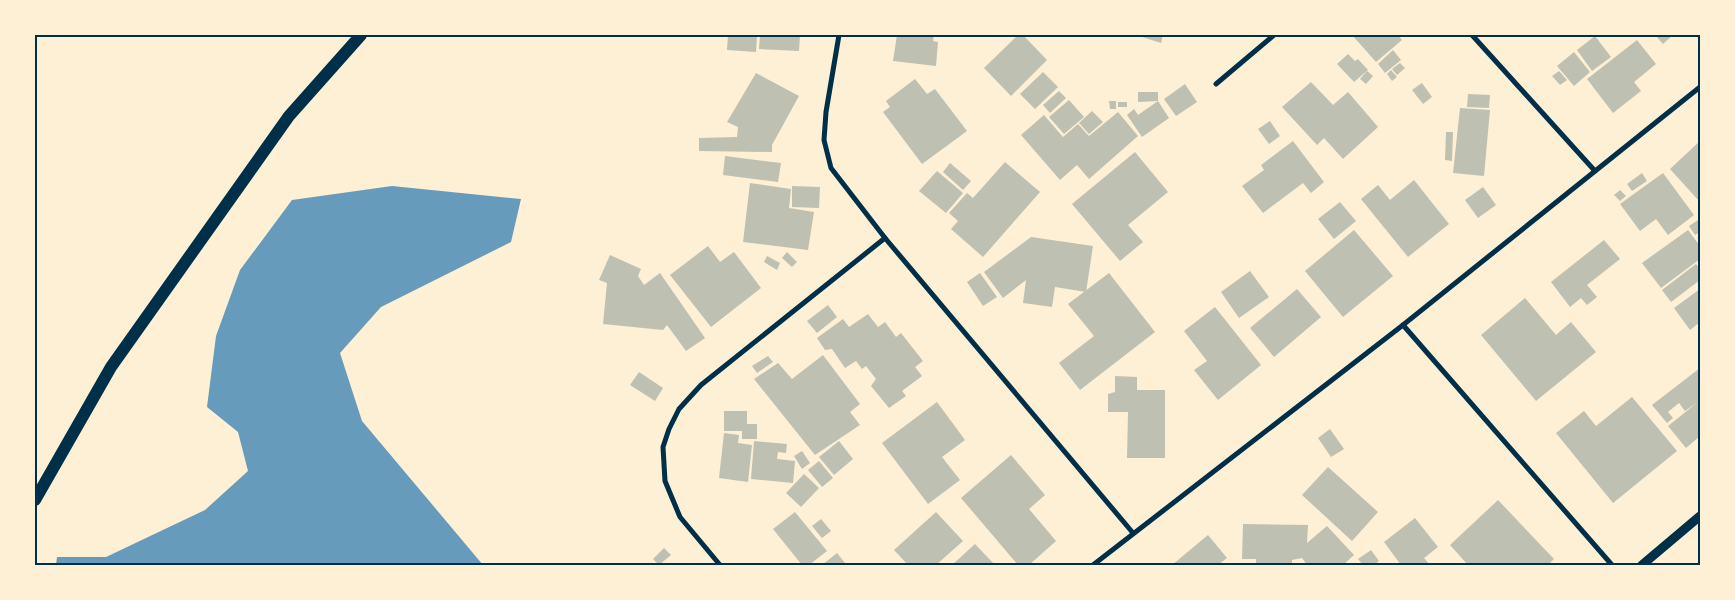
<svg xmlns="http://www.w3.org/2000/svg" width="1735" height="600" viewBox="0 0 1735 600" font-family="Helvetica,sans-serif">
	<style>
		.water { fill: #669bbc }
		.building { fill: #bec0b2 }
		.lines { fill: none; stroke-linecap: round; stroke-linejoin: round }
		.minor { stroke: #003049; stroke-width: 5 }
		.tertiary { stroke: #003049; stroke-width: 9 }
		.primary { stroke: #003049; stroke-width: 12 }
		.neatline { fill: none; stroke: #003049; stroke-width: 2 }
	</style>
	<rect width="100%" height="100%" fill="#fdf0d5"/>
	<path class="water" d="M392,186L521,199L511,242L381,307L340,353L362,421L483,565H56L57,557H106L205,510L248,471L238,432L207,407L216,336L240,270L292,200Z"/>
	<g class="building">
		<path d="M728,35H757L756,52L727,50Z"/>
		<path d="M760,35H800L799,51L759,49Z"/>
		<path d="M897,35H934L933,41L938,42L936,66L893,61Z"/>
		<path d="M1018,35H1023L1047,60L1011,96L984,68Z"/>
		<path d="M1136,35H1163L1161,43Z"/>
		<path d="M1352,35H1398L1402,40L1376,62Z"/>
		<path d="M1655,35H1673L1663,44Z"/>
		<path d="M1595,36L1611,57L1592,71L1577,50Z"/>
		<path d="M1637,40L1656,64L1634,82L1641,91L1613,113L1587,79Z"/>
		<path d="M1393,50L1401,60L1385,73L1378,64Z"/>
		<path d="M1574,52L1590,72L1574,86L1557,66Z"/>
		<path d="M1348,54L1355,61L1358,59L1368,70L1354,82L1337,64Z"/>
		<path d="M1400,63L1405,68L1397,75L1392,69Z"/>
		<path d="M1391,70L1397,77L1392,81L1387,74Z"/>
		<path d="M1367,71L1373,76L1366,84L1360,79Z"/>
		<path d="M1559,71L1567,80L1560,85L1552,76Z"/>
		<path d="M1043,72L1058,87L1035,109L1020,94Z"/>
		<path d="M756,73L799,96L772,145V152L699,151V138L737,137L738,127L727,122Z"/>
		<path d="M915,79L927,94L935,89L967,131L922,164L883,112L890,107L886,101Z"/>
		<path d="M1311,82L1333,105L1348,92L1378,127L1343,159L1324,138L1317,145L1282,107Z"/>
		<path d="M1422,83L1432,97L1423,104L1412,90Z"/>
		<path d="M1185,84L1197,102L1176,116L1164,99Z"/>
		<path d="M1059,91L1066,98L1050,113L1043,105Z"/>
		<path d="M1138,92H1158V101L1169,118L1142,137L1127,115L1134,109L1138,115L1158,101L1138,102Z"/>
		<path d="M1468,94L1490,95L1489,108L1467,107Z"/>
		<path d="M1069,100L1084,117L1064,134L1049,117Z"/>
		<path d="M1109,101H1116V109H1110Z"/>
		<rect x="1118" y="102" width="9" height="5"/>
		<path d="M1460,108L1490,110L1484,176L1453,173Z"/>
		<path d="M1092,111L1103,122L1089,134L1079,123Z"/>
		<path d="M1118,112L1138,136L1089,179L1077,165L1060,180L1021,135L1044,115L1063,137L1078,124L1089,136Z"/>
		<path d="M1270,121L1280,136L1269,144L1258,129Z"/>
		<path d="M1446,132H1453L1452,161L1445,160Z"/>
		<path d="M1293,141L1324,182L1311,193L1303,183L1263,213L1242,186L1264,170L1261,165Z"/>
		<path d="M1700,141V202L1670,169Z"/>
		<path d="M1135,152L1168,192L1128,225L1143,242L1120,261L1072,204Z"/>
		<path d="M725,156L781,163L778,182L723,175Z"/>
		<path d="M1005,162L1040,192L983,257L951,229L958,221L949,213L967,193L973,198Z"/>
		<path d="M950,163L971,181L963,190L943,172Z"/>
		<path d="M937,171L963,193L946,213L919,191Z"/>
		<path d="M1642,173L1647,181L1632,191L1627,184Z"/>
		<path d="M1663,173L1694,215L1668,235L1656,219L1640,231L1620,204Z"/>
		<path d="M1414,180L1449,224L1408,257L1361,199L1378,185L1390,200Z"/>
		<path d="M750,183L791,189L789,208L814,212L808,250L743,242Z"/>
		<path d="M792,186L820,187L819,208L792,207Z"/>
		<path d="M1483,187L1496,205L1478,218L1465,200Z"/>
		<path d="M1620,190L1626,196L1620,201L1614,195Z"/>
		<path d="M1340,202L1356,221L1334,239L1318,219Z"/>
		<path d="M1698,220L1700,232L1695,235L1689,226Z"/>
		<path d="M1354,230L1393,276L1343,317L1305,271Z"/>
		<path d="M1688,230L1700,246V259L1661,288L1642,263Z"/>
		<path d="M1031,237L1093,246L1086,292L1055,287L1052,307L1023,303L1026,280L1003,298L984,272Z"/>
		<path d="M1604,240L1620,259L1587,285L1597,297L1587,305L1581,298L1570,307L1551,282Z"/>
		<path d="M708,246L720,262L734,252L761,288L711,327L670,275Z"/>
		<path d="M787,252L797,262L792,267L782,258Z"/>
		<path d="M610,255L641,269L638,276L644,285L660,273L705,338L686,351L667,325L663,330L603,324L607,283L599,280Z"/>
		<path d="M767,256L780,263L777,270L764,262Z"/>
		<path d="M1696,264L1700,269V280L1671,302L1662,290Z"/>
		<path d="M1250,271L1269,297L1239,318L1221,292Z"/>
		<path d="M980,273L997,297L983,306L967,282Z"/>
		<path d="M1109,273L1155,332L1080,390L1059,363L1094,336L1068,304Z"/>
		<path d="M1297,289L1321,317L1274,357L1250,328Z"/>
		<path d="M1700,289V322L1690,330L1674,308Z"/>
		<path d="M1525,298L1556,335L1571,322L1596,352L1536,401L1481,335Z"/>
		<path d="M828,305L837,317L817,333L807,321Z"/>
		<path d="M1215,307L1261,365L1218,400L1194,370L1207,361L1184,331Z"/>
		<path d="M868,314L878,327L885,322L896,337L901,333L923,361L915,367L922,376L902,391L906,396L889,408L871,386L876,379L866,366L862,369L856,361L845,368L832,349L825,350L817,338L843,319L849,327Z"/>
		<path d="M823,355L860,404L850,412L860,425L815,455L754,379L778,363L792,379Z"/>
		<path d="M768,356L773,362L757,373L752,366Z"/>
		<path d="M1700,368V436L1686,448L1668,426L1698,402L1685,411L1679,403L1668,412L1673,418L1667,423L1652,405Z"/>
		<path d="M639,372L663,388L655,401L630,385Z"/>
		<path d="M1115,376L1137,377V390H1165V458H1127L1128,412H1108V394L1115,392Z"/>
		<path d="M1632,397L1677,451L1613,503L1556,433L1584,411L1596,426Z"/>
		<path d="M937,402L965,440L942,457L960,480L928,504L882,443Z"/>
		<path d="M724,411H747V424H757V439H742V431H724Z"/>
		<path d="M1330,429L1344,449L1331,457L1318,438Z"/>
		<path d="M724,433L739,435L738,443L752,445L748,482L719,478Z"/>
		<path d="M754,441L787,444L786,453L778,452L777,459L795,461L793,483L751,479Z"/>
		<path d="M839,441L853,459L834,475L819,457Z"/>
		<path d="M802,451L810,463L802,469L794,456Z"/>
		<path d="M1011,455L1045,495L1029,509L1056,541L1029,565H1018L961,498Z"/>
		<path d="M819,461L833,478L822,487L808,470Z"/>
		<path d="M1328,467L1378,512L1352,541L1302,495Z"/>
		<path d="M804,474L819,488L801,507L786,493Z"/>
		<path d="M1498,500L1554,559L1548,565H1468L1450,545Z"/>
		<path d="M795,512L827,551L809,565H802L773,529Z"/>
		<path d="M936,512L963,541L936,565H908L894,550Z"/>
		<path d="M1415,518L1438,547L1424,558L1430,565H1401L1384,542Z"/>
		<path d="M821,519L831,531L822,538L812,526Z"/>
		<path d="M1243,524L1308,525L1307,543L1327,526L1354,555L1343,565H1307L1302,558L1292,560V565H1256V559H1242Z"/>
		<path d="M1208,535L1227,558L1218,565H1172Z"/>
		<path d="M975,544L995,565H952Z"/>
		<path d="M664,548L671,555L659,565L653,559Z"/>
		<path d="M1371,550L1379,561L1374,565H1363L1358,559Z"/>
		<path d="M837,553L845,563L822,565Z"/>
	</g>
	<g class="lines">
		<g class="minor">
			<path d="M839,35L826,112L824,140L831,168L885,238L1133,533"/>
			<path d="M1472,35L1595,171"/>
			<path d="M1216,84L1274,35"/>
			<path d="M1403,325L1612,565"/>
			<path d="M720,565L680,517L665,481L663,447L669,429L679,409L701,385L885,238"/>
			<path d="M1093,565L1403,325L1700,87"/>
		</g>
		<path class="tertiary" d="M1642,565L1700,516"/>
		<path class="primary" d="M35,500L111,367L289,116L361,35"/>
	</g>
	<rect width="1735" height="600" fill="none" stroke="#fdf0d5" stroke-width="72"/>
	<rect x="36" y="36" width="1663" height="528" class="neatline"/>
</svg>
